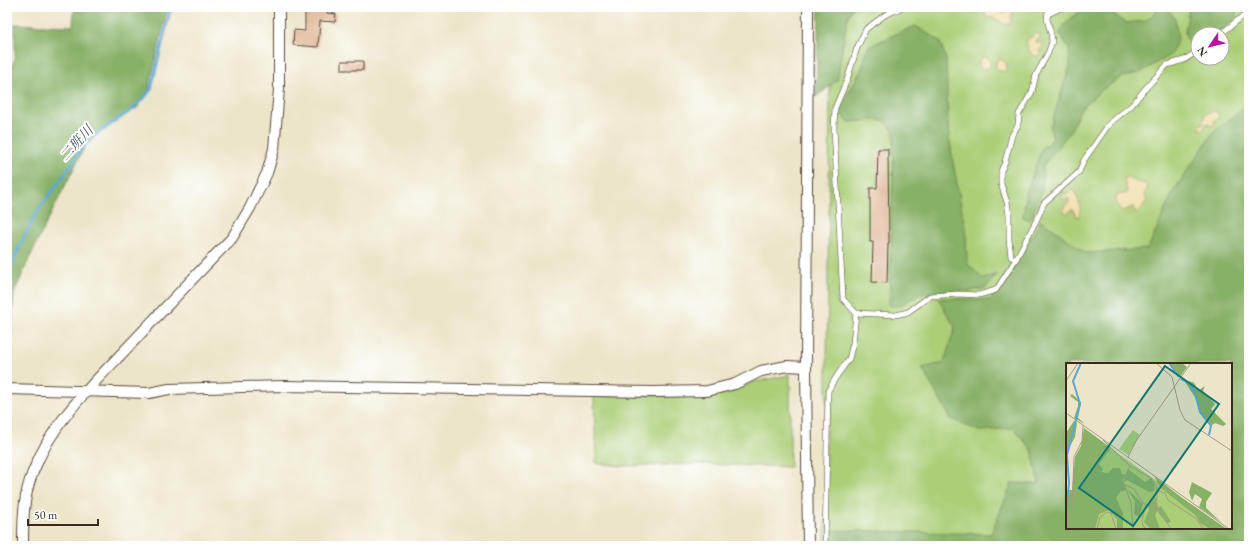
<svg xmlns="http://www.w3.org/2000/svg" width="1256" height="553" viewBox="0 0 1256 553" font-family="'EB Garamond','Noto Serif JP',serif">
	<style>
		.green { fill: #abce77; stroke: #737c4a; fill-rule: evenodd }
		.forest { fill: #88b168; stroke: #626e43; fill-rule: evenodd }
		.sand { fill: #eeda9e; stroke: #94825e }
		.lines { fill: none; stroke-linecap: round; stroke-linejoin: round }
		.stream { stroke: #5ca7d4; stroke-width: 3 }
		.building { fill: #deb493 }
		.lane-casing { stroke: #564638; stroke-width: 6 }
		.street-casing { stroke: #564638; stroke-width: 12 }
		.lane { stroke: #fff; stroke-width: 5 }
		.street { stroke: #fff; stroke-width: 10 }
		.labels { text-anchor: middle; stroke-width: 4; stroke-linejoin: round; paint-order: stroke }
		.water-label { font-size: 14px; font-style: italic; fill: #485c67; stroke: #fff }
		.inset-river { fill: none; stroke: #5ca7d4; stroke-width: 2 }
		.inset-road { fill: none; stroke: #a69a85; stroke-width: 1 }
		.view { fill: #0f766e; fill-opacity: 0.15; stroke: #0f766e; stroke-width: 2 }
		.inset-edge { fill: none; stroke: #3b2a1e; stroke-width: 2 }
	</style>
	<rect width="100%" height="100%" fill="#fff"/>
	<filter id="ink" filterUnits="userSpaceOnUse"><feTurbulence type="fractalNoise" baseFrequency=".025" numOctaves="2"/><feDisplacementMap in="SourceGraphic" scale="8" xChannelSelector="R" yChannelSelector="G"/><feConvolveMatrix kernelMatrix="1 2 1 2 8 2 1 2 1" color-interpolation-filters="sRGB"/></filter>
	<filter id="wash" filterUnits="userSpaceOnUse"><feTurbulence type="fractalNoise" baseFrequency=".012" numOctaves="4" result="noise"/><feDisplacementMap in="SourceGraphic" scale="16" xChannelSelector="R" yChannelSelector="G"/><feGaussianBlur stdDeviation="0.9" result="paint"/><feColorMatrix in="noise" values="0 0 0 0 0 0 0 0 0 0 0 0 0 0 0 0 0 1.4 0 .05"/><feComposite in="paint" operator="in"/></filter>
	<g filter="url(#wash)">
		<rect width="100%" height="100%" fill="#ede5c9"/>
		<g class="green">
			<path d="M831,7H1249V262L1115,282L1038,414L1058,546H825ZM1198,34H1222V58H1198Z"/>
			<path d="M790,375V467L697,464L621,466L596,463L594,396L723,393L754,382Z"/>
		</g>
		<g class="forest">
			<path d="M74,7H168L148,91L137,108L104,128L84,148L35,246L14,293L11,333L7,330V243L11,242L7,220V81L15,58V24L73,26Z"/>
			<path d="M819,7H853L848,16L837,80L816,97Z"/>
			<path d="M1099,7H1105L1125,23L1145,21L1162,7H1166L1175,18L1178,40L1170,55L1139,73L1122,77L1103,89L1081,108L1070,132L1043,165L1042,192L1030,220L1023,217L1027,190L1042,148L1053,139L1050,128L1070,66L1069,48L1059,33C1069,17 1080,9 1099,7Z"/>
			<path d="M1189,7H1234L1237,17L1215,34H1198V47L1191,52L1185,33Z"/>
			<path d="M915,26L940,41L946,59L948,129L953,162L966,233L967,263L983,279L997,274L986,288L970,291H936L918,295L899,306H889L894,132L884,120L848,122L839,111L862,68L868,47L894,35Z"/>
			<path d="M1249,103V546H830L831,530L991,534L1012,483L1039,484L1032,450L1013,428L980,431L951,419L922,368L944,363L955,327L938,298L990,300L1005,284L1041,220L1086,253L1148,249L1173,192L1213,133ZM1067,364H1231V528H1067Z"/>
		</g>
		<g class="sand">
			<path d="M987,7H993L992,9L994,11L997,10V7H1003L1002,11L1003,13L1006,11L1008,7H1013L1014,11L1011,16V21L1010,24C1001,26 1000,20 994,18C991,17 989,18 986,17L985,14Z"/>
			<path d="M1037,33L1040,34V37L1036,42L1038,44L1041,42L1043,43V47L1039,50L1040,52L1039,55L1036,57C1030,54 1027,47 1026,41L1035,34Z"/>
			<circle cx="985" cy="63" r="6"/>
			<path d="M1000,58L1006,63L1007,68L1004,72L1001,71L996,69C995,64 996,61 1000,58Z"/>
			<path d="M1213,111L1217,112L1219,116L1214,121L1215,125L1212,126L1208,123L1205,125L1204,129L1201,130L1199,127L1203,123L1205,114Z"/>
			<path d="M1127,177L1136,182L1146,184C1149,188 1146,190 1144,194L1147,201L1139,212H1135L1133,206L1124,211C1117,208 1114,203 1117,195L1127,193V190L1124,181L1125,178Z"/>
			<path d="M1071,190L1075,191C1078,200 1083,209 1078,217L1076,216L1073,210H1071L1068,214L1065,213L1063,210L1065,205L1069,202V199L1068,198L1065,200L1062,199V196Z"/>
		</g>
		<g class="lines">
			<g class="stream">
				<path d="M7,279L18,249L37,212L70,167L79,152L94,136L133,109L144,98L151,89L171,7"/>
				<path d="M7,332L9,344V381"/>
				<path d="M7,410L8,401"/>
			</g>
		</g>
		<g id="blocks">
			<g class="building">
				<path d="M305,7H327V13L336,14L335,22L320,21L318,47L293,45L294,30L305,31Z"/>
				<rect x="342" y="61" width="21" height="9"/>
				<path d="M878,149H888L889,243H888L887,283L872,282L873,242H870V188H877Z"/>
			</g>
		</g>
	</g>
	<g filter="url(#ink)">
		<use href="#blocks" fill-opacity="0" stroke="#564638" stroke-width="1"/>
		<g class="lines">
			<defs>
				<g id="lane">
					<path d="M1048,14L1063,7"/>
					<path d="M1221,34L1249,11"/>
					<path d="M1016,259L1011,257L1009,239V215L1007,202L1001,184V171L1005,162L1012,135L1018,125L1019,114L1032,92L1036,75L1048,53L1052,42L1051,34L1047,19L1049,7"/>
					<path d="M856,313L843,299L834,128L835,108L847,80L857,48L866,29L885,15L903,7"/>
					<path d="M825,546L828,391L838,374L849,359L853,343L856,313L896,315L908,312L930,296L957,294L979,295L996,290L1016,259L1037,219L1044,203L1079,172L1084,160L1109,124L1132,105L1144,90L1167,65L1184,60L1198,51"/>
				</g>
				<g id="street">
					<path d="M7,389L149,393L169,389L284,386L653,392L707,391L735,384L761,371L787,366L806,367"/>
					<path d="M23,546C23,520 23,496 33,472C52,422 92,385 128,347C162,311 197,274 232,238L250,208L267,173L274,149L279,89V7"/>
					<path d="M808,546L806,367L808,7"/>
				</g>
			</defs>
			<use href="#lane" class="lane-casing"/>
			<use href="#street" class="street-casing"/>
			<use href="#lane" class="lane"/>
			<use href="#street" class="street"/>
		</g>
	</g>
	<g class="labels">
		<g class="water-label">
			<text transform="translate(76 143) rotate(-48)" y="5">二班川</text>
		</g>
	</g>
	<g transform="translate(1066 363)">
		<rect width="166" height="166" fill="#ede5c9"/>
		<path d="M19,67L158,166H27L31,110ZM67,67L74,72L62,92L53,86Z" fill="#abce77"/>
		<path d="M103,0H116L121,4L114,14ZM122,18L127,19L130,22L128,25L133,27L139,23L137,28L149,41L145,46L160,61L157,63L149,60L145,63L134,49L132,39L119,19ZM6,31L15,39L12,55L19,61L8,55L12,43V39L4,33ZM8,58L11,60L9,74L1,89V106L0,70ZM18,65L45,85L33,101L37,106L35,109L42,110L47,105H54L56,111L60,112L56,117L60,127L54,129L50,135L57,150V166H51V156L43,147L33,151L29,166H0L1,127H6L9,94L15,83ZM62,106L79,119L85,115L89,122L88,128L83,129L61,117L58,119ZM88,113L115,134L161,166H144L134,160L129,152L95,125ZM126,119L146,130L140,139V145L156,160L133,144L136,136L129,131L126,138L123,129ZM61,126L77,141L73,154L68,151L69,138ZM89,132L92,145L95,143L105,159L101,160L91,148L89,152L94,166H85L78,159L83,147L82,142Z" fill="#88b168"/>
		<path class="inset-river" d="M103,0L113,14M115,16L124,21L129,30L134,49L145,63L143,72M0,148L3,120L1,92L14,41L7,18L15,0"/>
		<path class="inset-road" d="M90,0L106,14L114,47L119,57L166,88M0,18L12,0M0,50L163,166M37,77L64,103L57,118L65,140L67,166M62,94L70,78L125,0M64,103L85,115L91,123L90,132L93,128L99,130L102,137L128,154L138,166M59,122L68,126L77,140L91,147V132M80,142L76,157L77,163L81,166M92,147L105,166M1,166L6,145L8,94L16,78L17,63M31,166L34,154L41,149L45,150L50,166"/>
		<path class="view" d="M99,3L153,41L67,163L13,125Z"/>
		<rect width="166" height="166" class="inset-edge"/>
	</g>
	<rect width="1256" height="553" fill="none" stroke="#fff" stroke-width="24"/>
	<g transform="translate(1210 46) rotate(235)"><circle r="19" fill="#ffffff" stroke="#b1aaa5"/>
	<path d="M0-3L7 15L0 10L-7 15Z" fill="#b5179e"/>
	<text y="-6" font-size="11" font-weight="bold" text-anchor="middle" fill="#3b2a1e">N</text>
	</g>
	<path d="M28 519v6h70v-6" fill="none" stroke="#3b2a1e" stroke-width="2"/>
	<text x="34" y="519" font-size="12" fill="#3b2a1e" stroke="#ffffff" stroke-width="3" paint-order="stroke">50 m</text>
</svg>
